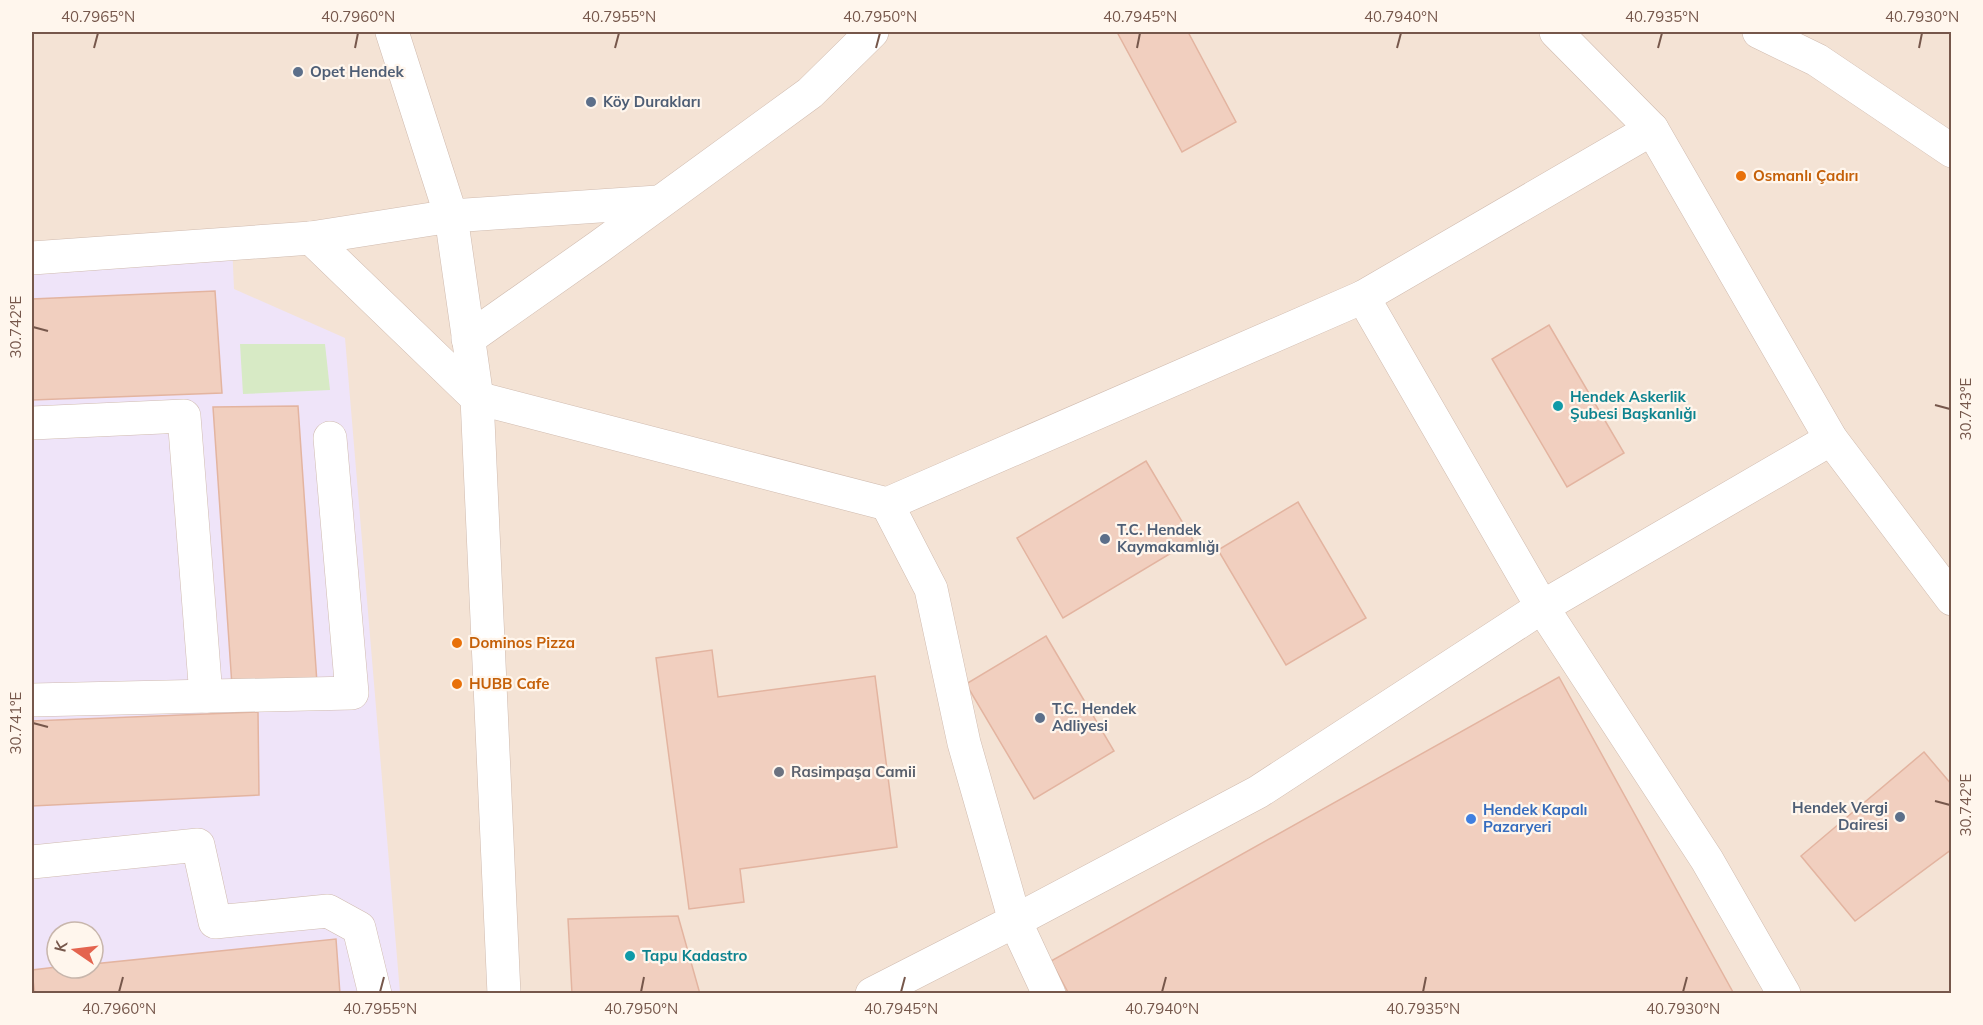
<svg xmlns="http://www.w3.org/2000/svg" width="1983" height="1025" viewBox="0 0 1983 1025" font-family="Mulish,sans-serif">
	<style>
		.residential { fill: #f4e3d5; fill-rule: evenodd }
		.education { fill: #efe4f9; fill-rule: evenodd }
		.green { fill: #d7eac5 }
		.building { fill: #f1cfbf; stroke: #e3b4a0; stroke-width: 1.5 }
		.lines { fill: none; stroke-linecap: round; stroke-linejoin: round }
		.street-casing { stroke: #d0bbaf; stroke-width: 34 }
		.street { stroke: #fff; stroke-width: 33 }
		.ticks { fill: none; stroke: #76574b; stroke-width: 2 }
		.service-dot { fill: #5c6f8a; stroke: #fff6ed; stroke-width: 2 }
		.food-dot { fill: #e8710a; stroke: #fff6ed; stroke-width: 2 }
		.culture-dot { fill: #0f9aa8; stroke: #fff6ed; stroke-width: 2 }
		.worship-dot { fill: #6b7280; stroke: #fff6ed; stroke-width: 2 }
		.shop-dot { fill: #3f7fe0; stroke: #fff6ed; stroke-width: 2 }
		.labels { text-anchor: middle; stroke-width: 4.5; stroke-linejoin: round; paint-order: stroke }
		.service-label { font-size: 15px; font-weight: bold; fill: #4e5e75; stroke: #fff6ed; text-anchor: start }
		.food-label { font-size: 15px; font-weight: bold; fill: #c56008; stroke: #fff6ed; text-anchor: start }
		.culture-label { font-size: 15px; font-weight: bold; fill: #0d838f; stroke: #fff6ed; text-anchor: start }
		.worship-label { font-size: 15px; font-weight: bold; fill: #5b616d; stroke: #fff6ed; text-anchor: start }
		.shop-label { font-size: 15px; font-weight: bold; fill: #366cbe; stroke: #fff6ed; text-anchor: start }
		.neatline { fill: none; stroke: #76574b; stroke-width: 2 }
		.ticks-label { font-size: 15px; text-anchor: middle; fill: #76574b }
	</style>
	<rect width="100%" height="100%" fill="#fcf2e7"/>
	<path class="residential" d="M32,32H1951V993H32ZM57,932H93V968H57Z"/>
	<path class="education" d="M232,243L234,289L345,338L400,993L32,994V258ZM57,932H93V968H57Z"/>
	<path class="green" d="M240,344H325L330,390L243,394Z"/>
	<g class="building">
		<path d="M1117,32H1188L1236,122L1182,152Z"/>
		<path d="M215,291L222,393L32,400V299Z"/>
		<path d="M1549,325L1624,453L1567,487L1492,359Z"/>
		<path d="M298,406L317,683L232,686L213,407Z"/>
		<path d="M1146,461L1193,540L1063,618L1017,538Z"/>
		<path d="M1298,502L1366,618L1286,665L1218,550Z"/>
		<path d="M1046,636L1114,751L1034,799L966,684Z"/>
		<path d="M712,650L718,697L875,676L897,847L740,869L744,902L689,909L656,658Z"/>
		<path d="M1559,677L1734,994H1069L1051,961Z"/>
		<path d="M258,712L259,795L32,806V721Z"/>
		<path d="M1924,752L1952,785V849L1855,921L1801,856Z"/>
		<path d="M678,916L700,994H572L568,919Z"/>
		<path d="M336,939L340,994H35L32,973V970L57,967L93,968V964Z"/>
	</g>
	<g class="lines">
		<defs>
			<g id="street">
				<path d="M392,32L451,216L477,398L504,994"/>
				<path d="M1556,32L1652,129L1831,439L1952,599"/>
				<path d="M1759,32L1817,60L1952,151"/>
				<path d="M1652,129L1363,297L1542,607L1707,860L1784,994"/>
				<path d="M311,238L477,398L887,504L1363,297"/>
				<path d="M32,258L311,238L451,216L658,202"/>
				<path d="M468,339L600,246L810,93L872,32"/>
				<path d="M32,423L184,416L206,696"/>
				<path d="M32,700L352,693L330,438"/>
				<path d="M32,862L198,845L215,922L328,911L359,928L375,994"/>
				<path d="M872,994L1015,921L964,743L931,589L887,504"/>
				<path d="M1049,994L1015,921L1258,792L1542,607L1831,439"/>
			</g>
		</defs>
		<use href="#street" class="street-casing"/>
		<use href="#street" class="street"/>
	</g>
	<path class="ticks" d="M94,48L98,33M355,48L358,33M615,48L619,33M876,48L880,33M1137,48L1140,33M1397,48L1401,33M1658,48L1662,33M1919,48L1922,33M33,327L48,331M1935,405L1950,409M33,723L48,727M1935,801L1950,805M119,992L123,977M380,992L384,977M641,992L644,977M901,992L905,977M1162,992L1166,977M1423,992L1426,977M1683,992L1687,977"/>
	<g class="service-dot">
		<circle cx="298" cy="72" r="6"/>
		<circle cx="591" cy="102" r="6"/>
		<circle cx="1105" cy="539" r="6"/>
		<circle cx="1040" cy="718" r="6"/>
		<circle cx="1900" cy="817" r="6"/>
	</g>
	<g class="food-dot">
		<circle cx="1741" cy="176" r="6"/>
		<circle cx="457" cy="643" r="6"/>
		<circle cx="457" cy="684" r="6"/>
	</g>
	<g class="culture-dot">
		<circle cx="1558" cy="406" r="6"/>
		<circle cx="630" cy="956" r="6"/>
	</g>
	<circle class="worship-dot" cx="779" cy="772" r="6"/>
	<circle class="shop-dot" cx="1471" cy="819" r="6"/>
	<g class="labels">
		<g class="service-label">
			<text x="310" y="77">Opet Hendek</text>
			<text x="603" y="107">Köy Durakları</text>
			<text x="1117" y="535">T.C. Hendek<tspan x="1117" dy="17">Kaymakamlığı</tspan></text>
			<text x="1052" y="714">T.C. Hendek<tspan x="1052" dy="17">Adliyesi</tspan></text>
			<text x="1888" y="813" text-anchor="end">Hendek Vergi<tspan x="1888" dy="17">Dairesi</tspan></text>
		</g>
		<g class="food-label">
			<text x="1753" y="181">Osmanlı Çadırı</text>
			<text x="469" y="648">Dominos Pizza</text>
			<text x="469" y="689">HUBB Cafe</text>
		</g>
		<g class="culture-label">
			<text x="1570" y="402">Hendek Askerlik<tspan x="1570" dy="17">Şubesi Başkanlığı</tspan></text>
			<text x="642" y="961">Tapu Kadastro</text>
		</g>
		<g class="worship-label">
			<text x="791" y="777">Rasimpaşa Camii</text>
		</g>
		<g class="shop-label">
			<text x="1483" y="815">Hendek Kapalı<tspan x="1483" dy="17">Pazaryeri</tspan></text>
		</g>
	</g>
	<rect width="1983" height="1025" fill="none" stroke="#fff6ed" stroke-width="66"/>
	<g transform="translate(75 950) rotate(284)"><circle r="28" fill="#fff6ed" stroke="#c8b6ac" stroke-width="1.5"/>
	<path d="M0-4.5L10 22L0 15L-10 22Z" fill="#e4644f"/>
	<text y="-9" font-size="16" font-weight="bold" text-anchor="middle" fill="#76574b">K</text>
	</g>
	<rect x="33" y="33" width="1917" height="959" class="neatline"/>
	<g class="ticks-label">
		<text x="98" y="22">40.7965°N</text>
		<text x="358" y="22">40.7960°N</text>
		<text x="619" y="22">40.7955°N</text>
		<text x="880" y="22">40.7950°N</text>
		<text x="1140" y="22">40.7945°N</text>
		<text x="1401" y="22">40.7940°N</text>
		<text x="1662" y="22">40.7935°N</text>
		<text x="1922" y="22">40.7930°N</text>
		<text transform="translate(16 327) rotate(-90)" y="5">30.742°E</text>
		<text transform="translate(1966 409) rotate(-90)" y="5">30.743°E</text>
		<text transform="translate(16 723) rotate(-90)" y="5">30.741°E</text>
		<text transform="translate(1966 805) rotate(-90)" y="5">30.742°E</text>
		<text x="119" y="1014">40.7960°N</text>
		<text x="380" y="1014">40.7955°N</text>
		<text x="641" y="1014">40.7950°N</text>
		<text x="901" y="1014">40.7945°N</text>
		<text x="1162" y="1014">40.7940°N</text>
		<text x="1423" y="1014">40.7935°N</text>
		<text x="1683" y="1014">40.7930°N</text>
	</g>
</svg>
